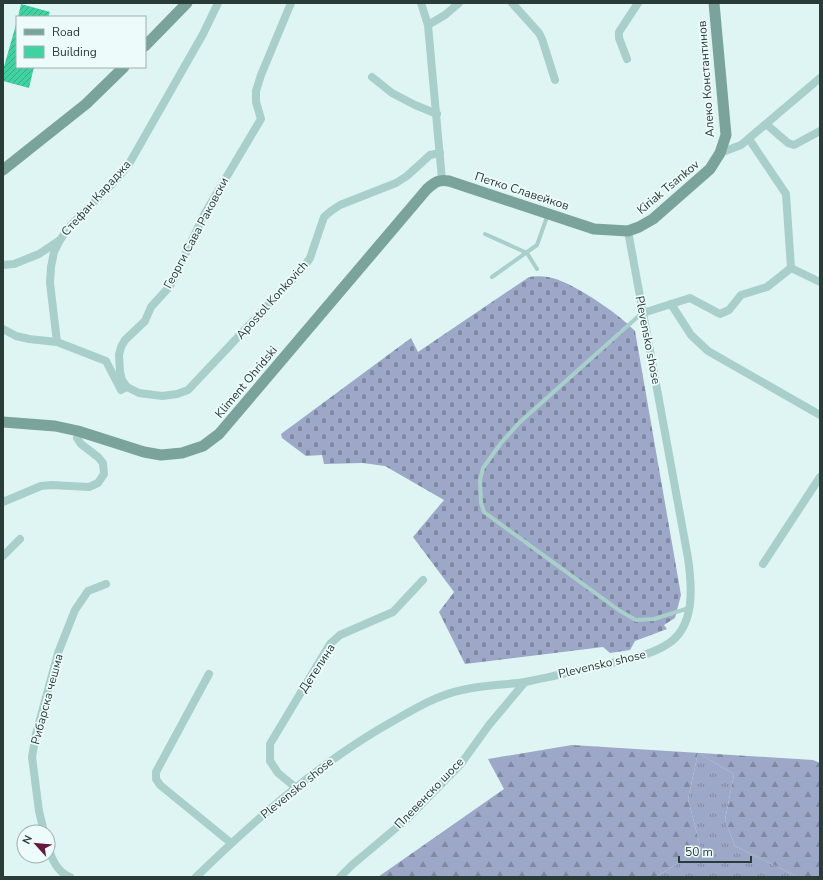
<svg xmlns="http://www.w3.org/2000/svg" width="823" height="880" viewBox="0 0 823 880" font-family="'Nunito Sans',sans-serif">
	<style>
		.grass { fill: url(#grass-tufts) }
		.forest { fill: url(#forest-firs) }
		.cemetery { fill: url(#cemetery-stones) }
		.building { fill: url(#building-hatch) }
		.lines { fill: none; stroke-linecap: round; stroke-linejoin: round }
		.lane { stroke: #a9cfcb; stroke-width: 4 }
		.street { stroke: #a9cfcb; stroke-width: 8 }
		.secondary { stroke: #7aa49b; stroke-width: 11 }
		.labels { text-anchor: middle; stroke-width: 3.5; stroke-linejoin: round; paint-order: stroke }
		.street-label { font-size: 12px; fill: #2a3c37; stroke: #edfcfb }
	</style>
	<defs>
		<pattern id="grass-tufts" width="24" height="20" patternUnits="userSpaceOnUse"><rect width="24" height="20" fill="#9da7c7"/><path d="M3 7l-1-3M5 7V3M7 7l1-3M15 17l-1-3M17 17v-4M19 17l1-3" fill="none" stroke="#8089a2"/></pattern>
		<pattern id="forest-firs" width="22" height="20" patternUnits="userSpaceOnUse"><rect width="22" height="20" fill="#9da7c7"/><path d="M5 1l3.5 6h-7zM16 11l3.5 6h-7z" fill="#8089a2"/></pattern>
		<pattern id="cemetery-stones" width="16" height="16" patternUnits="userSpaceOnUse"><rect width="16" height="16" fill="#9da7c7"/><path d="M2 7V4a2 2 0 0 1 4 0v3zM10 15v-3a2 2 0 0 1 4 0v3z" fill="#8089a2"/></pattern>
		<pattern id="building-hatch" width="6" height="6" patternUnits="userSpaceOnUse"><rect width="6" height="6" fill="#41d2a1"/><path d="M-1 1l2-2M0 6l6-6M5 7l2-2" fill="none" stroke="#37ac84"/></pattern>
	</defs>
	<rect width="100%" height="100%" fill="#dff5f4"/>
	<path class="grass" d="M698,753L734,774L725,820L735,846L798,877H656L701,849L688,799Z"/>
	<path class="forest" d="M572,745L813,760L820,763V877H798L735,846L725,820L734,774L698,753L688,799L701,849L656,877H378L504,789L488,759Z"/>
	<path class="cemetery" d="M529,277C535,276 542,276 548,277C570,280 619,314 635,331L681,595L675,618L664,625L667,629L635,641L630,650L610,653L603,647L465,664L439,612L454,592L413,537L444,500L385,466L363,463L324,464L322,455L306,456L282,438L281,434L411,338L418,352Z"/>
	<g class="building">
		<path d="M21,4L50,12L48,17H18Z"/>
		<path d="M17,21V67H34L29,88L3,81V70Z"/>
	</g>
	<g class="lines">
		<g class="lane">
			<path d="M485,234L527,253L537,269"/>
			<path d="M492,277L537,245L548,214"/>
			<path d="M642,313L520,422L501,443L483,468L480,480L481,503L484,512L620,611L636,620L654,619L689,608"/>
		</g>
		<g class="street">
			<path d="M291,3L261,75L256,91V102L261,119L205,213L170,286L151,307L145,321L125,340L121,347L119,355L120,372L122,380L127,387L139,393L162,396L177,394L188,390L304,267L310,258L324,217L331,211L340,205L396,183L407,176L430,155L440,153"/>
			<path d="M421,3L428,25L442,180"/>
			<path d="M512,3L539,33L542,39L555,80"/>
			<path d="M428,25L445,15L459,3"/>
			<path d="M627,59L619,38V32L638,3"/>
			<path d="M372,77L392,93L415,105L437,114"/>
			<path d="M766,124L788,143L794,145L820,131"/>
			<path d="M749,139L786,194L791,268"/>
			<path d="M720,153L741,145L820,78"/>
			<path d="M3,265L14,264L39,254L60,240"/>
			<path d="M791,268L820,282"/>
			<path d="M671,304L691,335L708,351L820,415"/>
			<path d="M643,313L690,298L720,314L729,310L741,295L767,287L791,268"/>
			<path d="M3,329L16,336L29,339L57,342L106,361L121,390L127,387"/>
			<path d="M57,342L50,283L51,267L54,252L60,240L70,226L117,179L129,164L203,34L218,3"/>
			<path d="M3,502L41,486L51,485L89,487L98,483L104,474L103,463L98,457L81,444L77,438L78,431"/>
			<path d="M3,556L20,539"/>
			<path d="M763,564L820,477"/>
			<path d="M209,674L156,772V779L160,785L231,843"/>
			<path d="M295,787L278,773L270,761V744L330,644L340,635L393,612L423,580"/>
			<path d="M44,832L39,811L32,757L36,734L58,653L75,610L88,591L106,584"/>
			<path d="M48,847C52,859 57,872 70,877"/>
			<path d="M196,877C257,818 321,761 395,720C416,708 438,695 462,690C483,685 504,685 525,682C552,677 579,670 606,664C626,660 648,656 666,645C696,628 692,586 688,558L628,231"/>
			<path d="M340,877L352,865L408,818L460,765L489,725L525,682"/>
		</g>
		<g class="secondary">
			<path d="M145,46L187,3"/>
			<path d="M3,170L86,104L124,67"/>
			<path d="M3,422L55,426L78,431L144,452L161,455L182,453L203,446L219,434L427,189C435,182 439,179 449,181L594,229L628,231L639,227L653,219L710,169L720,153L726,135L714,3"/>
		</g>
	</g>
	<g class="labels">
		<g class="street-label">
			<text transform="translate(706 79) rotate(-94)" y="4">Алеко Константинов</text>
			<text transform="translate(668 187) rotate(-40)" y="4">Kiriak Tsankov</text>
			<text transform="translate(522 191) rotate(18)" y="4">Петко Славейков</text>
			<text transform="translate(96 198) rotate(-48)" y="4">Стефан Караджа</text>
			<text transform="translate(196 233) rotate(-62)" y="4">Георги Сава Раковски</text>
			<text transform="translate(272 300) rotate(-48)" y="4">Apostol Konkovich</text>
			<text transform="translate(648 340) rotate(79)" y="4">Plevensko shose</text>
			<text transform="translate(246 382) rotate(-50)" y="4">Kliment Ohridski</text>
			<text transform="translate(602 664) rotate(-13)" y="4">Plevensko shose</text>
			<text transform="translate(317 668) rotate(-57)" y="4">Детелина</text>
			<text transform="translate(47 699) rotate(-75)" y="4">Рибарска чешма</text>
			<text transform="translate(297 788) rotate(-39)" y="4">Plevensko shose</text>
			<text transform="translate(429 793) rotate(-46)" y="4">Плевенско шосе</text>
		</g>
	</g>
	<rect width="823" height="880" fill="none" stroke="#2a3c37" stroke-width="8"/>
	<rect x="16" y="16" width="130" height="52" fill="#edfcfb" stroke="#9fafad"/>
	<rect x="24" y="29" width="20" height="6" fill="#7aa49b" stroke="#9fafad"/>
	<text x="52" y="36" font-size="12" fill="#2a3c37">Road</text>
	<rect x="24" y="46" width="20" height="12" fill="#41d2a1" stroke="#9fafad"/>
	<text x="52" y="56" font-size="12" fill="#2a3c37">Building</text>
	<g transform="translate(36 844) rotate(297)"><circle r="19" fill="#edfcfb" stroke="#9fafad"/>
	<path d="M0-3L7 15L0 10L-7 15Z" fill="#631a3f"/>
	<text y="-6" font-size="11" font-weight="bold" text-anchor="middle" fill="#2a3c37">N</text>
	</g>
	<path d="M679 856v6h72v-6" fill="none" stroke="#2a3c37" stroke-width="2"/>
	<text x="685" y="856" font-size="12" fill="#2a3c37" stroke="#edfcfb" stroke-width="3" paint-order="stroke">50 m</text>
</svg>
